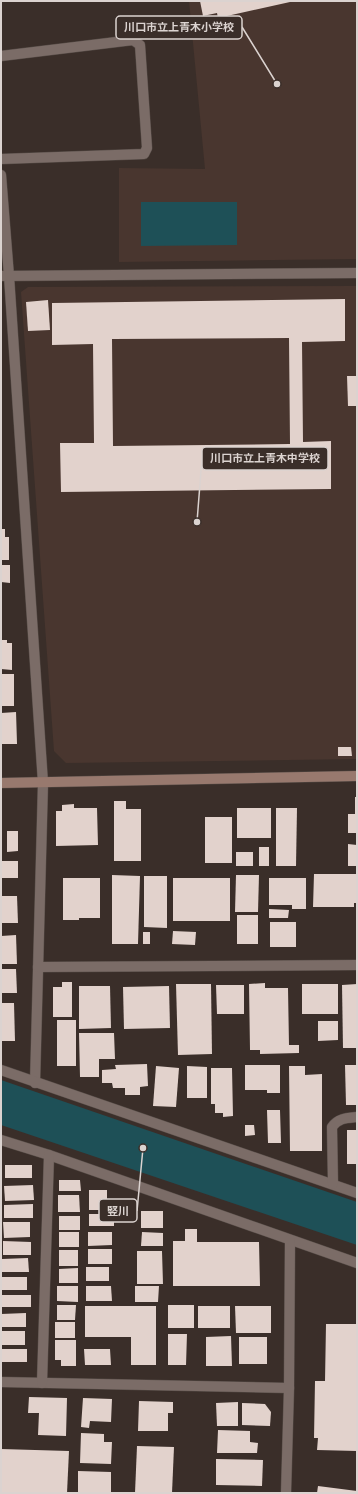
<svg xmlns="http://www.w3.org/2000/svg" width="358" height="1494" viewBox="0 0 358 1494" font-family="Poppins,'Noto Sans JP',sans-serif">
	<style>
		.education { fill: #49362f }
		.water { fill: #1e5057 }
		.building { fill: #e2d2cc; fill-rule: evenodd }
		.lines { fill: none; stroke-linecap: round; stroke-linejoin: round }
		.street-casing { stroke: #554b46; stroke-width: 11 }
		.secondary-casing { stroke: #554b46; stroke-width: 11 }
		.street { stroke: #7b6c67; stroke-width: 10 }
		.secondary { stroke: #98796e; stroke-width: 10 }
		.leader { fill: none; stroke: #dbd3d0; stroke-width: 1.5 }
		.callout-dot { fill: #dbd3d0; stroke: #3a2e29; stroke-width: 1.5 }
		.callout { fill: #3a2e29; stroke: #dbd3d0; stroke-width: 1.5 }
		.callout-label { font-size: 11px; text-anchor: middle; font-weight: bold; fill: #dbd3d0 }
	</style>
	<rect width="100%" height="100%" fill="#3a2e29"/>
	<g class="education">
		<path d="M189,1H357V259L119,262V168L205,169Z"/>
		<path d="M357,286V759L66,763L54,751L21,292L28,287Z"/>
	</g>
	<g class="water">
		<path d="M141,202H237V245L141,246Z"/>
		<path d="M1,1080L357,1202V1245L1,1125Z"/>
	</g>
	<g class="building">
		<path d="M200,1H290V2L218,18L217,13L203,16Z"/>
		<path d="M345,299V341L302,342L303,442L331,441V489L61,492L60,443H94L93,344L52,345V303ZM289,338L290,444L113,446L112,339Z"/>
		<path d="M48,300L50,330L28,331L26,302Z"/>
		<path d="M347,376H357V406H348Z"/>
		<path d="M1,529H5V537H9V560H1Z"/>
		<path d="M1,565H10V583L1,582Z"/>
		<path d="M1,640H7V643H12V670L1,669Z"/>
		<rect x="1" y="674" width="13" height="32"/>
		<path d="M16,712L17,744H1V713Z"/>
		<path d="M338,747H351L352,756H338Z"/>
		<path d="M355,797H357V833H348V814H355Z"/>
		<path d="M114,801H126V809H141V861H114Z"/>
		<path d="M74,804V808H97L98,845L56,846V811H62V805Z"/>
		<rect x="237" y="808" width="34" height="30"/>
		<path d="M276,808H297L296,866H276Z"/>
		<rect x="205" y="817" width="27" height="46"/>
		<path d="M7,831H18V851L7,852Z"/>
		<path d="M348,844L357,845V866H348Z"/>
		<rect x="259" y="847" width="10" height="19"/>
		<rect x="236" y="852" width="17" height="14"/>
		<rect x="1" y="861" width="17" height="17"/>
		<path d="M314,874H357V903H354V907H313Z"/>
		<path d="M112,875L140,876L138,944H112Z"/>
		<path d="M236,875H259L258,912H235Z"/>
		<path d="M144,876H167V928L144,927Z"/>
		<path d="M63,878H100V918H79V920H63Z"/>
		<rect x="173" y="878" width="57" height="43"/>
		<path d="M269,878H306V909H292V905H269Z"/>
		<path d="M1,896H17L18,923H1Z"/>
		<path d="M269,909L289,910L288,918H269Z"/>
		<rect x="237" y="915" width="21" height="29"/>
		<rect x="270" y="922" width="26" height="25"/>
		<path d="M173,931L196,932L195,945L172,944Z"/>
		<rect x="143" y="932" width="7" height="12"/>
		<path d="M16,935L17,964H1V936Z"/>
		<path d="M1,969H16L17,993H1Z"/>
		<path d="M62,982H72V1017H53V987H62Z"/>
		<path d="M265,983V988H288L289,1045H299V1053L260,1054V1050H250L249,984Z"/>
		<path d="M176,984H211L212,1054L178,1055Z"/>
		<rect x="302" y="984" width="36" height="30"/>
		<path d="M357,984V1048H343L342,985Z"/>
		<path d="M216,985H244V1014H217Z"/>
		<path d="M79,986H110L111,1028L79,1029Z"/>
		<path d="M169,986L170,1028L124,1029L123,987Z"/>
		<path d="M1,1003H14L15,1041H1Z"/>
		<rect x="57" y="1020" width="19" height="46"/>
		<path d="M318,1021H338V1040L318,1041Z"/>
		<path d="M79,1033H114L115,1059H99V1077H80Z"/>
		<path d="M147,1064L148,1086L140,1087V1095H125V1088H113L112,1083H102V1070L116,1069L115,1065Z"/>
		<path d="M245,1065H280V1093H267V1090H245Z"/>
		<path d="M345,1065H357V1105H346Z"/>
		<path d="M156,1066L179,1068L176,1107L153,1106Z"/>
		<path d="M187,1066L207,1067V1098H187Z"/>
		<path d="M289,1066H305V1075L322,1074V1151H290Z"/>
		<path d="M211,1068H232L233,1116L223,1117V1113H215V1104H211Z"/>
		<path d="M267,1110H280L281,1143H268Z"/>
		<path d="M245,1125H254L255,1135L245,1136Z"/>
		<rect x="347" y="1130" width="10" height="34"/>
		<rect x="5" y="1165" width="27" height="13"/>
		<path d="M59,1180H80L81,1191H59Z"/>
		<path d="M33,1185L34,1200L5,1201L4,1186Z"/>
		<rect x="89" y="1190" width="18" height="20"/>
		<path d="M58,1195H79L80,1212H58Z"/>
		<path d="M33,1204V1218H4V1205Z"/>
		<rect x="141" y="1211" width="22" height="17"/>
		<rect x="89" y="1214" width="25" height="12"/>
		<rect x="59" y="1216" width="21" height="14"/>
		<path d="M3,1222H30V1237L4,1238Z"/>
		<path d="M185,1229H197V1242H259L260,1286H173V1241H185Z"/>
		<rect x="59" y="1232" width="20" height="15"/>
		<path d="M88,1232H112V1245L88,1246Z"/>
		<path d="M142,1232L163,1233V1246H141Z"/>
		<path d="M3,1241L31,1242V1255H3Z"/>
		<rect x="88" y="1249" width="24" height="15"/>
		<rect x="59" y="1250" width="19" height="16"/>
		<path d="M137,1251H162L163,1284H137Z"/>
		<path d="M28,1258L29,1272H2V1259Z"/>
		<rect x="86" y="1267" width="23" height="14"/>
		<path d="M78,1268V1283H59V1269Z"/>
		<rect x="1" y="1277" width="26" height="13"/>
		<path d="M57,1286H78V1302L57,1301Z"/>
		<path d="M86,1286H111L112,1301H86Z"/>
		<path d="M135,1286H159L158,1302H135Z"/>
		<rect x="1" y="1295" width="30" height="12"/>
		<path d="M57,1305H76L75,1320H57Z"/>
		<rect x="168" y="1305" width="26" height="23"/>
		<path d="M85,1306H156V1365H131V1337H85Z"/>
		<rect x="198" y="1306" width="32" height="22"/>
		<path d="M235,1306H271V1333H236Z"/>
		<path d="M26,1313V1327H1V1314Z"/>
		<rect x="55" y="1322" width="20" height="16"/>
		<path d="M326,1324H357V1451L317,1450L318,1438H314L315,1381H325Z"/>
		<rect x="1" y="1331" width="24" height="14"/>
		<path d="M168,1334H187L186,1365H168Z"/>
		<path d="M231,1336L232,1366H206V1337Z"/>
		<rect x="239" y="1337" width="28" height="27"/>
		<path d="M55,1340H76V1366H61V1360H55Z"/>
		<rect x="1" y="1349" width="26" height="13"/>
		<path d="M84,1349H110L111,1365H85Z"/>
		<path d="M29,1397L67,1398L66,1436L38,1435L39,1413H28Z"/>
		<path d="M83,1398L112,1399L111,1422L90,1421L89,1428L81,1427Z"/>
		<path d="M139,1401L173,1402V1413H168V1431H138Z"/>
		<path d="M238,1402V1426H217L216,1403Z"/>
		<path d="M242,1403L265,1404L271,1412L270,1426L242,1425Z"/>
		<path d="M218,1430L250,1431V1442L258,1443L257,1453H217Z"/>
		<path d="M81,1433L104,1434V1442H112L111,1464L80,1463Z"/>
		<path d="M137,1446L174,1447L172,1493H135Z"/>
		<path d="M1,1449L69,1451L67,1493H1Z"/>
		<path d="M216,1459L263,1460L262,1486L216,1485Z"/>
		<path d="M78,1471L111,1472V1493H78Z"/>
		<path d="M318,1486L357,1491V1493H317Z"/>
	</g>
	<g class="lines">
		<defs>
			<g id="street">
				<path d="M1,56L133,40L140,45L147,148L144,154L1,159"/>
				<path d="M1,175L9,276L43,783L35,1083"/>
				<path d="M1,276L357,273"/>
				<path d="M38,967L357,965"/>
				<path d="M1,1070L357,1193"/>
				<path d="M1,1140L49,1155L357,1263"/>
				<path d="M333,1184L332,1127C338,1118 347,1118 357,1117"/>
				<path d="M1,1382L289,1388"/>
				<path d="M42,1383L49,1155"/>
				<path d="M286,1493L289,1388L290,1240"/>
			</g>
			<path id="secondary" d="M1,783L357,776"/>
		</defs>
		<use href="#street" class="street-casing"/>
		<use href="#secondary" class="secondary-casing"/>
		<use href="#street" class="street"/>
		<use href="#secondary" class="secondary"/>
	</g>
	<path class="leader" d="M277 84L242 27M197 522L202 458M143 1148L137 1211"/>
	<g class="callout-dot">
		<circle cx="277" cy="84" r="4"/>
		<circle cx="197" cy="522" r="4"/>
		<circle cx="143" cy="1148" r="4"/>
	</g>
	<g class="callout">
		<rect x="116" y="16" width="126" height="23" rx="4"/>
		<rect x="202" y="447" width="126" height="23" rx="4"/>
		<rect x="99" y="1199" width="38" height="23" rx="4"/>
	</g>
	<g class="callout-label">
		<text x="179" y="31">川口市立上青木小学校</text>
		<text x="265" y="462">川口市立上青木中学校</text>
		<text x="118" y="1215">竪川</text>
	</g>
	<rect width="358" height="1494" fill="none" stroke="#dbd3d0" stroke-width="4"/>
</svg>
